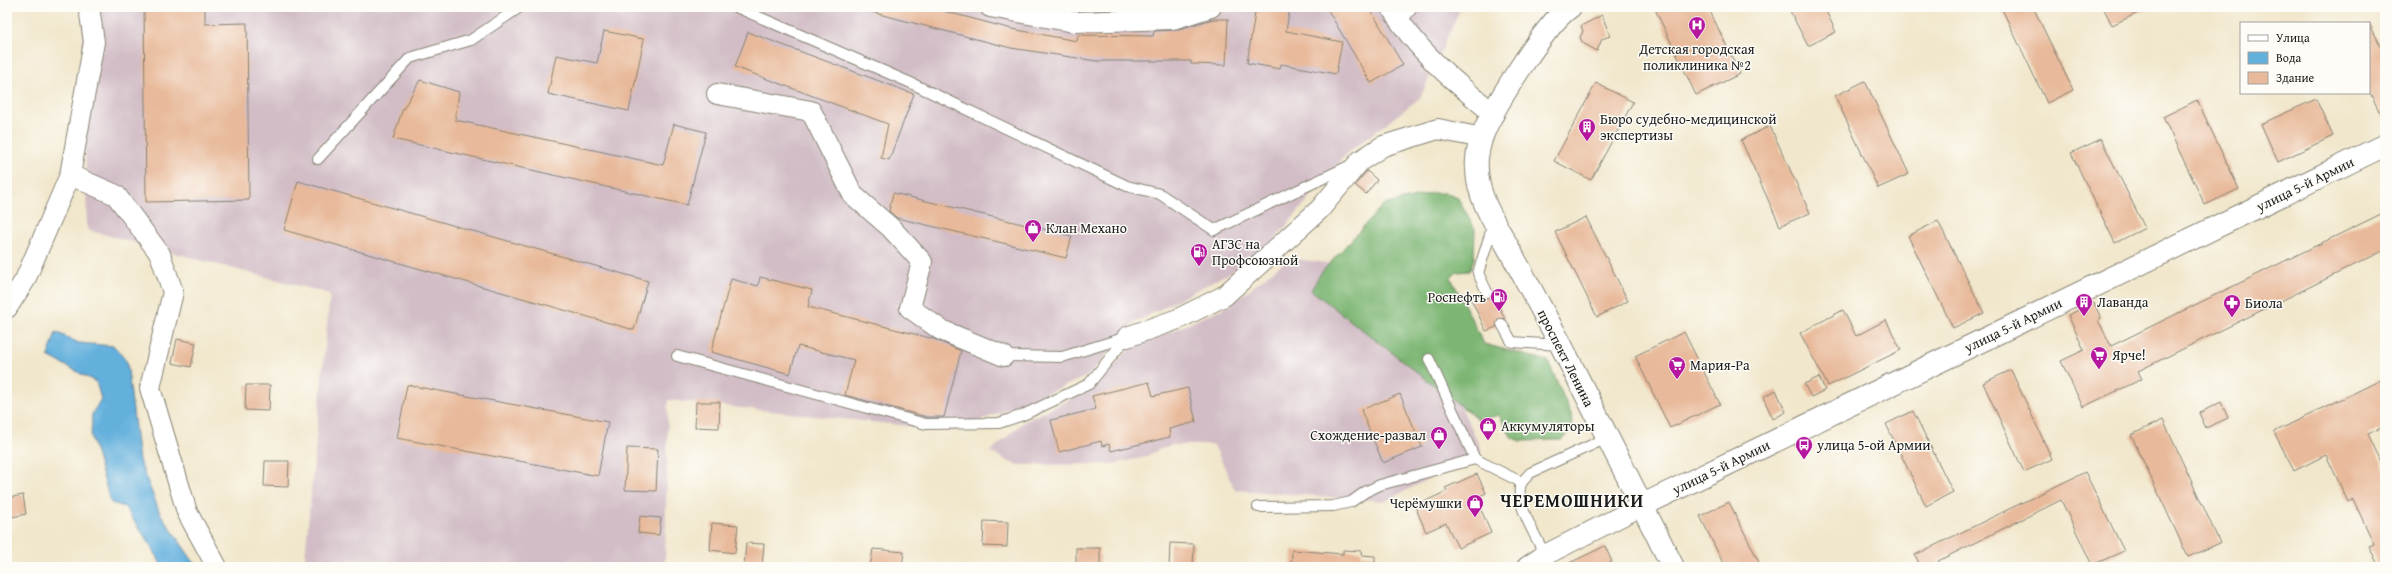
<svg xmlns="http://www.w3.org/2000/svg" width="2392" height="574" viewBox="0 0 2392 574" font-family="'Gentium Book Plus',serif">
	<style>
		.industrial { fill: #d2bdc6 }
		.forest { fill: #7db673; stroke: #4c6948 }
		.water { fill: #64b0dd; stroke: #40667c }
		.building { fill: #e8b99a }
		.lines { fill: none; stroke-linecap: round; stroke-linejoin: round }
		.service-casing { stroke: #868274; stroke-width: 12 }
		.minor-casing { stroke: #868274; stroke-width: 22 }
		.secondary-casing { stroke: #868274; stroke-width: 24 }
		.service { stroke: #fff; stroke-width: 10 }
		.minor { stroke: #fff; stroke-width: 20 }
		.secondary { stroke: #fff; stroke-width: 22 }
		.labels { text-anchor: middle; stroke-width: 3; stroke-linejoin: round; paint-order: stroke }
		.poi-label { font-size: 14px; fill: #1c1c1c; stroke: #fdfcf7; text-anchor: start }
		.street-label { font-size: 14px; fill: #1c1c1c; stroke: #fdfcf7 }
		.district-label { font-size: 18px; font-weight: bold; letter-spacing: 1px; fill: #1c1c1c; stroke: #fdfcf7 }
	</style>
	<rect width="100%" height="100%" fill="#fdfcf7"/>
	<filter id="ink" filterUnits="userSpaceOnUse"><feTurbulence type="fractalNoise" baseFrequency=".025" numOctaves="2"/><feDisplacementMap in="SourceGraphic" scale="8" xChannelSelector="R" yChannelSelector="G"/><feConvolveMatrix kernelMatrix="1 2 1 2 8 2 1 2 1" color-interpolation-filters="sRGB"/></filter>
	<filter id="wash" filterUnits="userSpaceOnUse"><feTurbulence type="fractalNoise" baseFrequency=".012" numOctaves="4" result="noise"/><feDisplacementMap in="SourceGraphic" scale="16" xChannelSelector="R" yChannelSelector="G"/><feGaussianBlur stdDeviation="0.9" result="paint"/><feColorMatrix in="noise" values="0 0 0 0 0 0 0 0 0 0 0 0 0 0 0 0 0 1.4 0 .05"/><feComposite in="paint" operator="in"/></filter>
	<g filter="url(#wash)">
		<rect width="100%" height="100%" fill="#f1e7cc"/>
		<g class="industrial">
			<path d="M82,7H1461L1420,98L1347,153L1261,256L1134,323L1088,376L955,431L668,400L665,567H304L330,294L87,230Z"/>
			<path d="M1289,258L1380,270L1412,305L1482,451L1386,501L1235,490L1214,445H1170L1142,458L1111,464L1016,465L990,452L1025,421L1092,389L1133,345L1181,327L1230,305Z"/>
		</g>
		<path class="forest" d="M1432,193H1445L1458,198L1475,229L1474,259L1469,271L1457,272L1451,278L1484,344L1548,361L1571,414L1572,426L1568,434L1561,440L1521,441L1512,438L1499,415L1479,420L1311,290L1321,273L1383,205Z"/>
		<path class="water" d="M56,332L79,343L114,346L127,362L139,460L160,513L197,567H162C153,545 137,527 125,507L111,503L91,437L92,414L101,399L96,382L48,356Z"/>
		<g id="blocks">
			<g class="building">
				<path d="M144,7H205V24L247,23L249,200L146,202Z"/>
				<path d="M872,7H928L1012,29L1077,41L1078,35L1153,36L1154,31L1176,30L1213,19H1228L1226,65L1191,64V61H1097L1011,48L871,12Z"/>
				<path d="M1256,7H1290L1286,31L1342,42L1336,74L1281,64L1280,69L1247,63Z"/>
				<path d="M1326,7H1369L1403,65L1371,83Z"/>
				<path d="M1654,7H1708L1740,74L1696,95Z"/>
				<path d="M1788,7H1824L1836,32L1808,46Z"/>
				<path d="M2001,7H2033L2073,90L2047,103Z"/>
				<path d="M2103,7H2151L2112,25Z"/>
				<path d="M1602,15L1610,36L1602,39L1597,51L1583,43L1580,38L1583,31L1581,26Z"/>
				<path d="M2369,23L2385,54V123L2369,91Z"/>
				<path d="M604,31L644,39L629,111L548,94L556,55L597,63Z"/>
				<path d="M748,32L914,94L889,160L881,158L888,124L735,67Z"/>
				<path d="M420,80L459,92L455,120L663,165L674,124L706,132L687,205L393,139L402,111Z"/>
				<path d="M1865,81L1909,174L1878,188L1835,96Z"/>
				<path d="M1596,83L1633,102L1591,180L1554,161Z"/>
				<path d="M2316,99L2333,136L2278,162L2261,124Z"/>
				<path d="M2197,100L2239,189L2205,205L2163,117Z"/>
				<path d="M1770,126L1810,213L1780,226L1741,140Z"/>
				<path d="M2101,139L2145,228L2115,243L2071,153Z"/>
				<path d="M1367,171L1377,180L1366,194L1355,185Z"/>
				<path d="M298,181L648,281L634,330L284,230Z"/>
				<path d="M893,193L1072,236L1066,258L897,218L889,211Z"/>
				<path d="M2385,212V250L2138,371L2142,379L2083,407L2061,361L2084,350L2068,315L2094,303L2101,318L2098,320L2111,346Z"/>
				<path d="M1586,217L1628,301L1597,317L1555,232Z"/>
				<path d="M1938,221L1984,313L1953,328L1908,236Z"/>
				<path d="M760,277L812,290L808,307L934,339L961,351L944,417H927L845,395L854,360L798,346L790,374L711,352L731,279L758,286Z"/>
				<path d="M1493,293L1505,319H1499L1496,327L1486,331L1471,299L1481,294L1484,298H1489Z"/>
				<path d="M1843,310L1856,336L1886,320L1901,350L1828,386L1800,333Z"/>
				<path d="M1684,332L1720,404L1670,428L1635,356Z"/>
				<path d="M177,339L196,343L191,367L172,363Z"/>
				<path d="M2011,370L2052,459L2024,472L1983,383Z"/>
				<path d="M1819,377L1825,390L1811,397L1804,384Z"/>
				<path d="M2385,378V426L2368,434L2385,470V567H2379L2369,546L2374,544L2353,499L2348,502L2326,455L2294,471L2274,432Z"/>
				<path d="M1149,382L1153,396L1188,388L1196,422L1169,429L1170,437L1111,451L1109,444L1102,446L1101,441L1059,452L1051,420L1096,409L1092,396Z"/>
				<path d="M246,385H270L269,411L245,410Z"/>
				<path d="M407,385L608,422L598,476L397,438Z"/>
				<path d="M1776,390L1786,412L1773,419L1763,397Z"/>
				<path d="M1400,394L1422,447L1383,463L1361,410Z"/>
				<path d="M696,402H720L719,428L695,427Z"/>
				<path d="M2221,402L2228,418L2206,428L2199,413Z"/>
				<path d="M1913,411L1953,492L1926,506L1886,424Z"/>
				<path d="M2163,420L2220,543L2188,557L2131,435Z"/>
				<path d="M627,448L658,449L656,491L625,490Z"/>
				<path d="M265,461H289L288,487L264,486Z"/>
				<path d="M2085,472L2124,551L2092,565L2061,500L1938,561L1941,567H1921L1915,555Z"/>
				<path d="M1477,474L1486,493L1476,498L1491,533L1458,548L1446,523L1426,532L1415,506L1447,491L1445,488Z"/>
				<path d="M23,495L26,514L7,518V498Z"/>
				<path d="M1729,502L1756,556L1761,567H1725L1700,516Z"/>
				<path d="M640,516L661,518L659,535L638,533Z"/>
				<path d="M984,521L1008,522L1007,547L983,546Z"/>
				<path d="M712,523L738,525L735,553L710,550Z"/>
				<path d="M746,543L764,544L762,567H744Z"/>
				<path d="M1170,543L1194,544L1193,567H1169Z"/>
				<path d="M1605,546L1612,562L1600,567H1561Z"/>
				<rect x="1076" y="548" width="24" height="19"/>
				<path d="M873,549L904,552L902,567H870Z"/>
				<path d="M1292,550L1343,554V550L1362,551L1361,555L1375,556V567H1291Z"/>
			</g>
		</g>
	</g>
	<g filter="url(#ink)">
		<use href="#blocks" fill-opacity="0" stroke="#868274" stroke-width="1"/>
		<g class="lines">
			<defs>
				<g id="service">
					<path d="M736,7L911,83L1127,186L1160,194L1214,230L1351,165"/>
					<path d="M1400,23L1413,7"/>
					<path d="M318,159L410,58L471,40L520,7"/>
					<path d="M1487,292L1478,273L1493,225"/>
					<path d="M1502,324L1512,342L1561,345"/>
					<path d="M677,356L926,424L999,423L1023,415L1089,384L1127,337"/>
					<path d="M1004,356L1062,357L1127,337"/>
					<path d="M1429,359L1475,459L1521,482"/>
					<path d="M1258,507L1333,506L1351,502L1365,492L1380,485L1475,459"/>
					<path d="M1545,555C1537,538 1512,499 1522,482C1524,479 1528,476 1530,473L1607,438"/>
				</g>
				<g id="minor">
					<path d="M990,7L1074,22L1173,19L1211,7"/>
					<path d="M1391,7C1415,50 1456,83 1494,114"/>
					<path d="M717,94L811,111L853,195L891,228L922,262L910,308L941,330L1004,356"/>
					<path d="M70,175L116,195L160,254L173,292L150,388L187,512L217,567"/>
					<path d="M7,308L25,280L70,175L94,42L89,7"/>
					<path d="M1127,337L1178,319L1224,296L1320,209L1360,161L1383,146L1438,129L1482,138"/>
					<path d="M1527,567L1545,555L1641,506"/>
				</g>
				<g id="secondary">
					<path d="M1570,7C1545,24 1491,110 1481,139C1478,149 1476,160 1477,170C1478,199 1496,225 1509,249C1526,281 1544,313 1561,345C1599,419 1635,493 1673,567"/>
					<path d="M1641,506L2385,145"/>
				</g>
			</defs>
			<use href="#service" class="service-casing"/>
			<use href="#minor" class="minor-casing"/>
			<use href="#secondary" class="secondary-casing"/>
			<use href="#service" class="service"/>
			<use href="#minor" class="minor"/>
			<use href="#secondary" class="secondary"/>
		</g>
	</g>
	<defs>
		<symbol id="hospital-pin" viewBox="-11 -11 22 30"><path d="M0 17L-7.5 6A9.5 9.5 0 1 1 7.5 6Z" fill="#b5179e" stroke="#fdfcf7"/><path d="M-5-5h3v3.5h4V-5h3V5h-3V1.5h-4V5h-3Z" fill="#fff"/></symbol>
		<symbol id="building-pin" viewBox="-11 -11 22 30"><path d="M0 17L-7.5 6A9.5 9.5 0 1 1 7.5 6Z" fill="#b5179e" stroke="#fdfcf7"/><path d="M-4-6H4V6H1V3H-1V6H-4ZM-2.5-4.3h1.7v1.8h-1.7ZM.8-4.3h1.7v1.8H.8ZM-2.5-1h1.7V.8h-1.7ZM.8-1h1.7V.8H.8Z" fill="#fff"/></symbol>
		<symbol id="shop-pin" viewBox="-11 -11 22 30"><path d="M0 17L-7.5 6A9.5 9.5 0 1 1 7.5 6Z" fill="#b5179e" stroke="#fdfcf7"/><path d="M-5-2.5h2.3a2.7 3.5 0 0 1 5.4 0H5L5.5 6h-11ZM-1.5-2.5h3a1.5 2.3 0 0 0-3 0Z" fill="#fff"/></symbol>
		<symbol id="fuel-pin" viewBox="-11 -11 22 30"><path d="M0 17L-7.5 6A9.5 9.5 0 1 1 7.5 6Z" fill="#b5179e" stroke="#fdfcf7"/><path d="M-5.5-6h7V0h2V4h1.3V-2.5L3-4.5l.8-.8L6-3V5H2.5V1h-1V6h-7ZM-4.2-4.7v3.2H.2V-4.7Z" fill="#fff"/></symbol>
		<symbol id="pharmacy-pin" viewBox="-11 -11 22 30"><path d="M0 17L-7.5 6A9.5 9.5 0 1 1 7.5 6Z" fill="#b5179e" stroke="#fdfcf7"/><path d="M-2-6h4v4h4v4h-4v4h-4v-4h-4v-4h4Z" fill="#fff"/></symbol>
		<symbol id="supermarket-pin" viewBox="-11 -11 22 30"><path d="M0 17L-7.5 6A9.5 9.5 0 1 1 7.5 6Z" fill="#b5179e" stroke="#fdfcf7"/><path d="M-6-5.5h2.5l.6 2H6L4.5 2H-2.5L-4.4-4H-6ZM-1.5 3.2a1.3 1.3 0 1 0 .1 0ZM3 3.2a1.3 1.3 0 1 0 .1 0Z" fill="#fff"/></symbol>
		<symbol id="bus-pin" viewBox="-11 -11 22 30"><path d="M0 17L-7.5 6A9.5 9.5 0 1 1 7.5 6Z" fill="#b5179e" stroke="#fdfcf7"/><path d="M-5-6H5V4H4V6H2V4H-2V6H-4V4H-5ZM-3.5-4V0h7V-4ZM-3.5 1.2v1.5H-2V1.2ZM2 1.2v1.5H3.5V1.2Z" fill="#fff"/></symbol>
	</defs>
	<g fill-rule="evenodd">
		<use href="#hospital-pin" x="1687" y="15" width="20" height="27"/>
		<use href="#building-pin" x="1577" y="117" width="20" height="27"/>
		<use href="#shop-pin" x="1023" y="218" width="20" height="27"/>
		<use href="#fuel-pin" x="1189" y="242" width="20" height="27"/>
		<use href="#fuel-pin" x="1489" y="287" width="20" height="27"/>
		<use href="#building-pin" x="2074" y="292" width="20" height="27"/>
		<use href="#pharmacy-pin" x="2222" y="293" width="20" height="27"/>
		<use href="#supermarket-pin" x="2089" y="345" width="20" height="27"/>
		<use href="#supermarket-pin" x="1667" y="355" width="20" height="27"/>
		<use href="#shop-pin" x="1478" y="416" width="20" height="27"/>
		<use href="#shop-pin" x="1429" y="425" width="20" height="27"/>
		<use href="#bus-pin" x="1794" y="435" width="20" height="27"/>
		<use href="#shop-pin" x="1465" y="493" width="20" height="27"/>
	</g>
	<g class="labels">
		<g class="poi-label">
			<text x="1697" y="54" text-anchor="middle">Детская городская<tspan x="1697" dy="16">поликлиника №2</tspan></text>
			<text x="1600" y="124">Бюро судебно-медицинской<tspan x="1600" dy="16">экспертизы</tspan></text>
			<text x="1046" y="233">Клан Механо</text>
			<text x="1212" y="249">АГЗС на<tspan x="1212" dy="16">Профсоюзной</tspan></text>
			<text x="1486" y="302" text-anchor="end">Роснефть</text>
			<text x="2097" y="307">Лаванда</text>
			<text x="2245" y="308">Биола</text>
			<text x="2112" y="360">Ярче!</text>
			<text x="1690" y="370">Мария-Ра</text>
			<text x="1501" y="431">Аккумуляторы</text>
			<text x="1426" y="440" text-anchor="end">Схождение-развал</text>
			<text x="1817" y="450">улица 5-ой Армии</text>
			<text x="1462" y="508" text-anchor="end">Черёмушки</text>
		</g>
		<g class="street-label">
			<text transform="translate(2305 184) rotate(-26)" y="5">улица 5-й Армии</text>
			<text transform="translate(2013 325) rotate(-26)" y="5">улица 5-й Армии</text>
			<text transform="translate(1566 358) rotate(63)" y="5">проспект Ленина</text>
			<text transform="translate(1721 467) rotate(-26)" y="5">улица 5-й Армии</text>
		</g>
		<g class="district-label">
			<text x="1572" y="507">ЧЕРЕМОШНИКИ</text>
		</g>
	</g>
	<rect width="2392" height="574" fill="none" stroke="#fdfcf7" stroke-width="24"/>
	<rect x="2240" y="22" width="130" height="72" fill="#fdfcf7" stroke="#a3a29f"/>
	<rect x="2248" y="35" width="20" height="6" fill="#ffffff" stroke="#a3a29f"/>
	<text x="2276" y="42" font-size="12" fill="#1c1c1c">Улица</text>
	<rect x="2248" y="52" width="20" height="12" fill="#64b0dd" stroke="#a3a29f"/>
	<text x="2276" y="62" font-size="12" fill="#1c1c1c">Вода</text>
	<rect x="2248" y="72" width="20" height="12" fill="#e8b99a" stroke="#a3a29f"/>
	<text x="2276" y="82" font-size="12" fill="#1c1c1c">Здание</text>
</svg>
